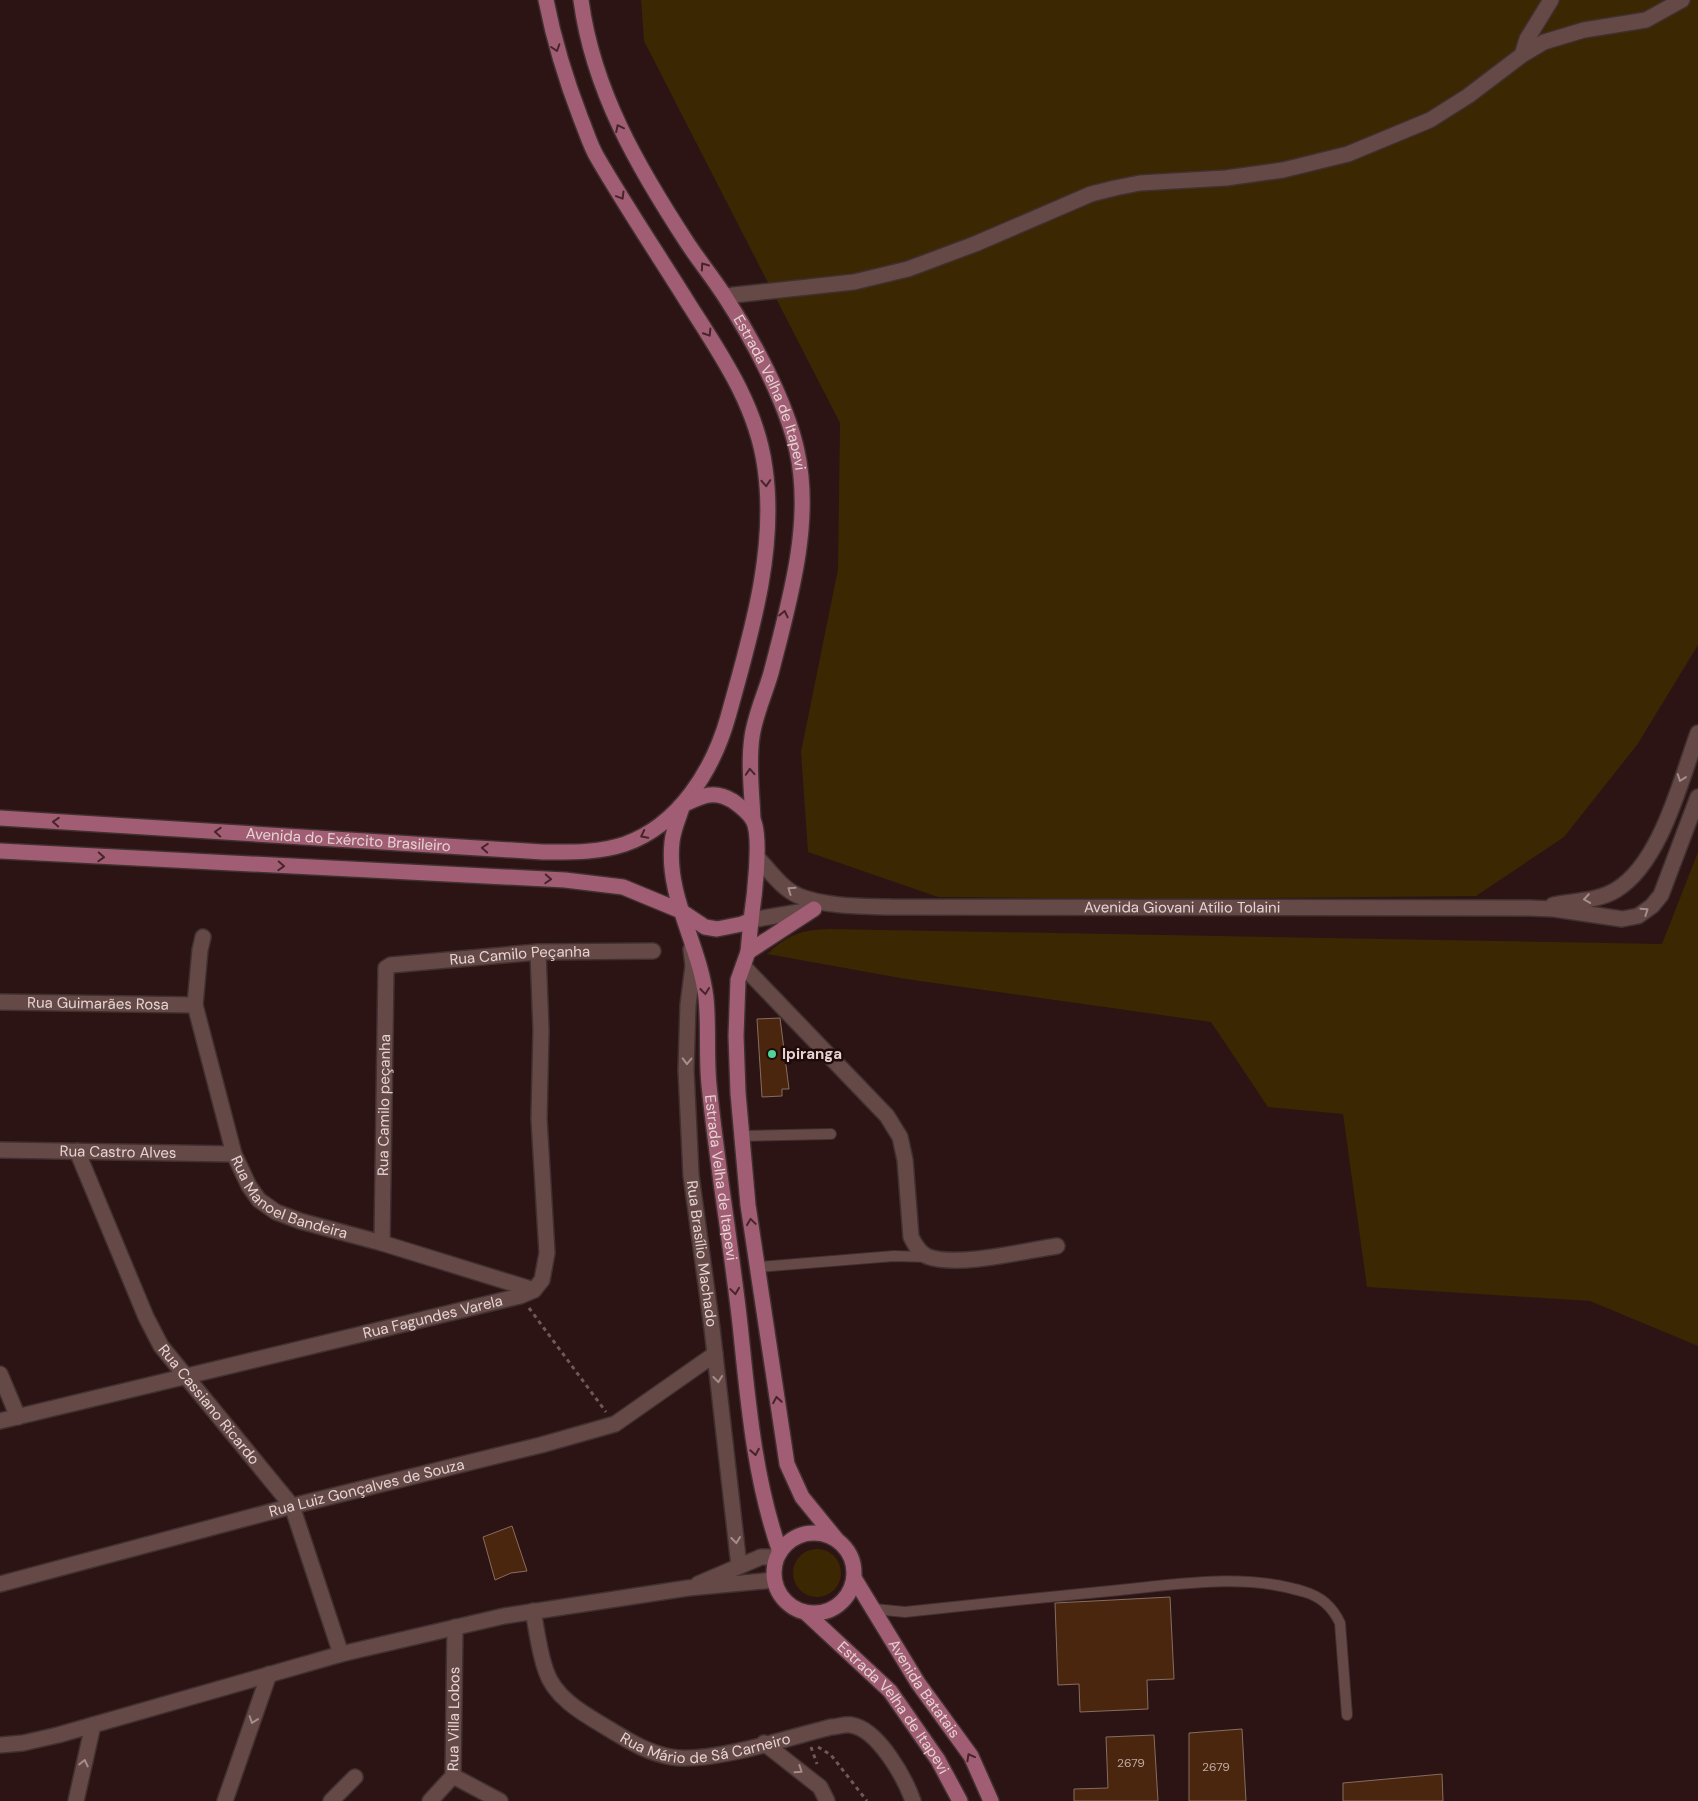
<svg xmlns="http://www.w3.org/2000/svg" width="1698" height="1801" viewBox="0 0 1698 1801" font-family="'DM Sans',sans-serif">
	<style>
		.green { fill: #3b2702 }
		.building { fill: #4b260e; stroke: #876d5f }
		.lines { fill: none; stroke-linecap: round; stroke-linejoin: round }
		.lane-casing { stroke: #403030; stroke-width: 12 }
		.street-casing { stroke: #403030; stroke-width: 18 }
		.secondary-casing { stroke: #403030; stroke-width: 18 }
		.primary-casing { stroke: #403030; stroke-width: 18 }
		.path { stroke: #6d5958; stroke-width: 3; stroke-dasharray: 4 4; stroke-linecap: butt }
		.lane { stroke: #654947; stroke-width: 10 }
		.street { stroke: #654947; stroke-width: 15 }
		.secondary { stroke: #654947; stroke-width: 15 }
		.primary { stroke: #a05d73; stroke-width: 15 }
		.oneway { stroke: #47242a }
		.oneway2 { stroke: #a58e8d }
		.poi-dot { fill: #4ed39a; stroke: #210b0a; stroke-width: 2 }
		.labels { text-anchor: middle; stroke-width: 5; stroke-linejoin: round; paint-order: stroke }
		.number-label { font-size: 12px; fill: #bea8a2 }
		.street-label { font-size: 15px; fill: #e5d4d3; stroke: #210b0a }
		.poi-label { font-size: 15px; font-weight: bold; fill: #e5d4d3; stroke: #210b0a; text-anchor: start }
	</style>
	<rect width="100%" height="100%" fill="#2b1413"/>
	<g class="green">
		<path d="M641,0H1698V645L1637,745L1564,837L1476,896L1185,899L938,897L808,852L801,752L838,569L840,423L644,41Z"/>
		<path d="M1698,852V1346L1590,1301L1367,1287L1343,1114L1268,1107L1211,1022L906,979L767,954C789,934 801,930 830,929L1662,944Z"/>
		<circle cx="817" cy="1573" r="24"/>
	</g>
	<g class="building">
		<path d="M780,1018L789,1089H782V1096L762,1097L757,1019Z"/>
		<path d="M512,1526L527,1571L511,1573L495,1580L483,1537Z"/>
		<path d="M1170,1597L1174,1679L1147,1680L1148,1709L1080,1712L1079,1684L1058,1685L1055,1603Z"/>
		<path d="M1242,1729L1246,1801H1189V1733Z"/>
		<path d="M1154,1735L1158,1801H1074V1789L1108,1788L1106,1737Z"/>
		<path d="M1442,1774L1443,1801H1343V1783Z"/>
	</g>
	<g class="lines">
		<defs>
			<g id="lane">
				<path d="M742,1136L831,1134"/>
				<path d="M758,1267L894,1256L928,1257"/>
				<path d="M874,1609L905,1612C977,1604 1048,1597 1120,1590C1180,1584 1246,1573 1305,1592C1322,1597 1333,1608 1340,1623L1347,1715"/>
			</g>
			<g id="street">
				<path d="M1522,55L1527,39L1551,0"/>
				<path d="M725,296L854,282L908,269L975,244L1091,194L1115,188L1140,183L1226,178L1283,170L1348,154L1430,120L1468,96L1522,55L1544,42L1584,30L1646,20L1682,0"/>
				<path id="s1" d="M203,937L200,950L195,1005L234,1154L249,1186L259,1200L276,1212L300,1221L382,1243L534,1290"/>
				<path id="s2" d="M691,949L693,966L688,1005L686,1070L691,1175L712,1328L739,1566"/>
				<path d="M743,966L887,1116L900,1137L905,1160L911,1237C915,1245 920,1254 929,1257C959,1267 1024,1251 1057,1246"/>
				<path id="s3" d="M0,1002L195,1005"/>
				<path id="s4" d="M0,1150L234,1154"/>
				<path id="s5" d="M77,1151L146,1317L161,1346L292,1506L341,1654"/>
				<path id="s6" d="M382,1243L386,968L391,965L538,952L653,951"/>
				<path d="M0,1374L18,1417"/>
				<path id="s7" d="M0,1421L520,1296L534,1290L542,1280L547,1253L539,1119L541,1030L538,952"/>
				<path id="s8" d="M0,1584L292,1506L541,1445L615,1424L715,1354"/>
				<path id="s9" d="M533,1611C537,1631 539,1652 546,1671C555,1699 586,1715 609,1729C629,1741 648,1753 671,1757C709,1764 791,1737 831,1727C837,1727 845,1724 851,1725C878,1729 905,1778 913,1801"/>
				<path d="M764,1743L820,1787L827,1801"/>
				<path d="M453,1776L500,1801"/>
				<path d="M225,1801L269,1674"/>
				<path d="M331,1801L355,1777"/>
				<path id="s10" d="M430,1801L453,1776L455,1627"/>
			</g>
			<g id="secondary">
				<path id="s11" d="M757,857C769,870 782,889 799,896C827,907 862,906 891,907L1529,908L1554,909L1622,919L1638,916L1652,906L1661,895L1698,797"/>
				<path d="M1553,905C1573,901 1598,901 1616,890C1661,863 1681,779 1698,733"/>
				<path d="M751,920L811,910"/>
				<path d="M698,1584L761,1557H777"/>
				<path d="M0,1745L23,1743L58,1735L341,1654L504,1616L688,1588L774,1580"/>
				<path d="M76,1801L93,1725"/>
			</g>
			<g id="primary">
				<path id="s12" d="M581,0C593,91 639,169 688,244C700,262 713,278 724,295C752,338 786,401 797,451C813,523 789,603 771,673C765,694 755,715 752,737C748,764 752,793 753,820"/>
				<path id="s13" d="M0,818L543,852C571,852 598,853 625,844C679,825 713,770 728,717C750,637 777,551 765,468C757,407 722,356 690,306C659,256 626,207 597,157C590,145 586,131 581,119C566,80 554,41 546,0"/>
				<path id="s14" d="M0,851L565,880L623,887L681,911L705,927L717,929L742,924L751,920C754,900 762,836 753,820C748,812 740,806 733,801C714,789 701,796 683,805C679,817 673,830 672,842C666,897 700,945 706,998C709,1027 706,1056 709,1085C717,1165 731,1244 740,1324C748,1401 754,1478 780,1552"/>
				<path d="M751,920L748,952L738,980L736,1036L738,1093L748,1205L787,1464L802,1497L837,1540"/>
				<path d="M748,952L814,909"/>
				<circle cx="814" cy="1573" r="40"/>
				<path id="s15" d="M854,1578L918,1683L971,1756L991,1801"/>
				<path id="s16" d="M805,1612L890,1691L938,1760L960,1801"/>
			</g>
		</defs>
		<use href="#lane" class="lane-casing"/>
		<use href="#street" class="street-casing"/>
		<use href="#secondary" class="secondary-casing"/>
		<use href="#primary" class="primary-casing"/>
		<g class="path">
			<path d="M529,1308L606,1412"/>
			<path d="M811,1747L817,1764"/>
			<path d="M818,1747L831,1755L867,1801"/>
		</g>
		<use href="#lane" class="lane"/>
		<use href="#street" class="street"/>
		<use href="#secondary" class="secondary"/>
		<use href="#primary" class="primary"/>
	</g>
	<defs><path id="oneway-chevron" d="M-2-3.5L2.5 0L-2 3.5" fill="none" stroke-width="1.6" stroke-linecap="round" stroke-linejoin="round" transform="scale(1.25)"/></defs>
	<g class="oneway">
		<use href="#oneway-chevron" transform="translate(556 48) rotate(72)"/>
		<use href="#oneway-chevron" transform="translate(619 128) rotate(-116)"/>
		<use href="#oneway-chevron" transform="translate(621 196) rotate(59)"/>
		<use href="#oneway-chevron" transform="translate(704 266) rotate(-125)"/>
		<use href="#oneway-chevron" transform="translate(708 333) rotate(58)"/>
		<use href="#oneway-chevron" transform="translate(766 483) rotate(86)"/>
		<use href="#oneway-chevron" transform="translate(784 614) rotate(-77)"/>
		<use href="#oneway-chevron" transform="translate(750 772) rotate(-94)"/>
		<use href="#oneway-chevron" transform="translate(56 822) rotate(-176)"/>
		<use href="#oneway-chevron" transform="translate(218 832) rotate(-177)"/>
		<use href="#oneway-chevron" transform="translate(644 835) rotate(153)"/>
		<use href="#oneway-chevron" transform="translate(485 848) rotate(-176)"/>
		<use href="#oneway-chevron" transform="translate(101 857) rotate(3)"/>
		<use href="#oneway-chevron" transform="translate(281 866) rotate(3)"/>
		<use href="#oneway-chevron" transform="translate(548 879) rotate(3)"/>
		<use href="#oneway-chevron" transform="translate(705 991) rotate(83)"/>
		<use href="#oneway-chevron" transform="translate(751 1222) rotate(-98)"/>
		<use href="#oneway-chevron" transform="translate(735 1291) rotate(82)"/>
		<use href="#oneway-chevron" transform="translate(777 1400) rotate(-99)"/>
		<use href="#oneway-chevron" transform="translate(755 1452) rotate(80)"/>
		<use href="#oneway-chevron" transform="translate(970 1757) rotate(-119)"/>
	</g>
	<g class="oneway2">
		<use href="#oneway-chevron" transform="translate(1681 778) rotate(110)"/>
		<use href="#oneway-chevron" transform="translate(791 890) rotate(-145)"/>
		<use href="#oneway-chevron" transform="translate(1587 899) rotate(171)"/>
		<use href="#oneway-chevron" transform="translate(1645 911) rotate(-34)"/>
		<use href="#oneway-chevron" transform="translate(687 1061) rotate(91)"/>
		<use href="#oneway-chevron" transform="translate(718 1379) rotate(84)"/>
		<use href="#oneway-chevron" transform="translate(736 1540) rotate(83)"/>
		<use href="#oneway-chevron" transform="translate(253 1720) rotate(109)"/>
		<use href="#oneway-chevron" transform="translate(84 1763) rotate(-77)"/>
		<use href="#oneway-chevron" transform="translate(799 1770) rotate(34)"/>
	</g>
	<circle class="poi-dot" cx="772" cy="1054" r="5"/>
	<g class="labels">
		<g class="number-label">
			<text x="1131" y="1767">2679</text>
			<text x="1216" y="1771">2679</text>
		</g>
		<g class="street-label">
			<text dy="5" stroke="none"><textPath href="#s12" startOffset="440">Estrada Velha de Itapevi</textPath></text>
			<text dy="5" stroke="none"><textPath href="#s13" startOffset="349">Avenida do Exército Brasileiro</textPath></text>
			<text dy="5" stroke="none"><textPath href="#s11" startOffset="442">Avenida Giovani Atílio Tolaini</textPath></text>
			<text dy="5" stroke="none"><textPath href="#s6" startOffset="410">Rua Camilo Peçanha</textPath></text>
			<text dy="5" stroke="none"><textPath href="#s3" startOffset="98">Rua Guimarães Rosa</textPath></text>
			<text dy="5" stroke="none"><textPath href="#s6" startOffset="138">Rua Camilo peçanha</textPath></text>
			<text dy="5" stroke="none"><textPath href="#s4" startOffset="118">Rua Castro Alves</textPath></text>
			<text dy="5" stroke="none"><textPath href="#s14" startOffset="1325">Estrada Velha de Itapevi</textPath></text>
			<text dy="5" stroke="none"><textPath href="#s1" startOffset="298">Rua Manoel Bandeira</textPath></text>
			<text dy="5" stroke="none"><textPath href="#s2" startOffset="306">Rua Brasílio Machado</textPath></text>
			<text dy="5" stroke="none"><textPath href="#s7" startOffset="445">Rua Fagundes Varela</textPath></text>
			<text dy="5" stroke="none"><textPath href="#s5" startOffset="288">Rua Cassiano Ricardo</textPath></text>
			<text dy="5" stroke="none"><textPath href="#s8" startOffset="379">Rua Luiz Gonçalves de Souza</textPath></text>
			<text dy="5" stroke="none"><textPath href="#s15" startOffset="131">Avenida Batatais</textPath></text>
			<text dy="5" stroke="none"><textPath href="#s16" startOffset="131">Estrada Velha de Itapevi</textPath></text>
			<text dy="5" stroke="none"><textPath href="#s10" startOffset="91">Rua Villa Lobos</textPath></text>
			<text dy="5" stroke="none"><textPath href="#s9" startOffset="251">Rua Mário de Sá Carneiro</textPath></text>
		</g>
		<g class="poi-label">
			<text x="782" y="1059">Ipiranga</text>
		</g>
	</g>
</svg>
